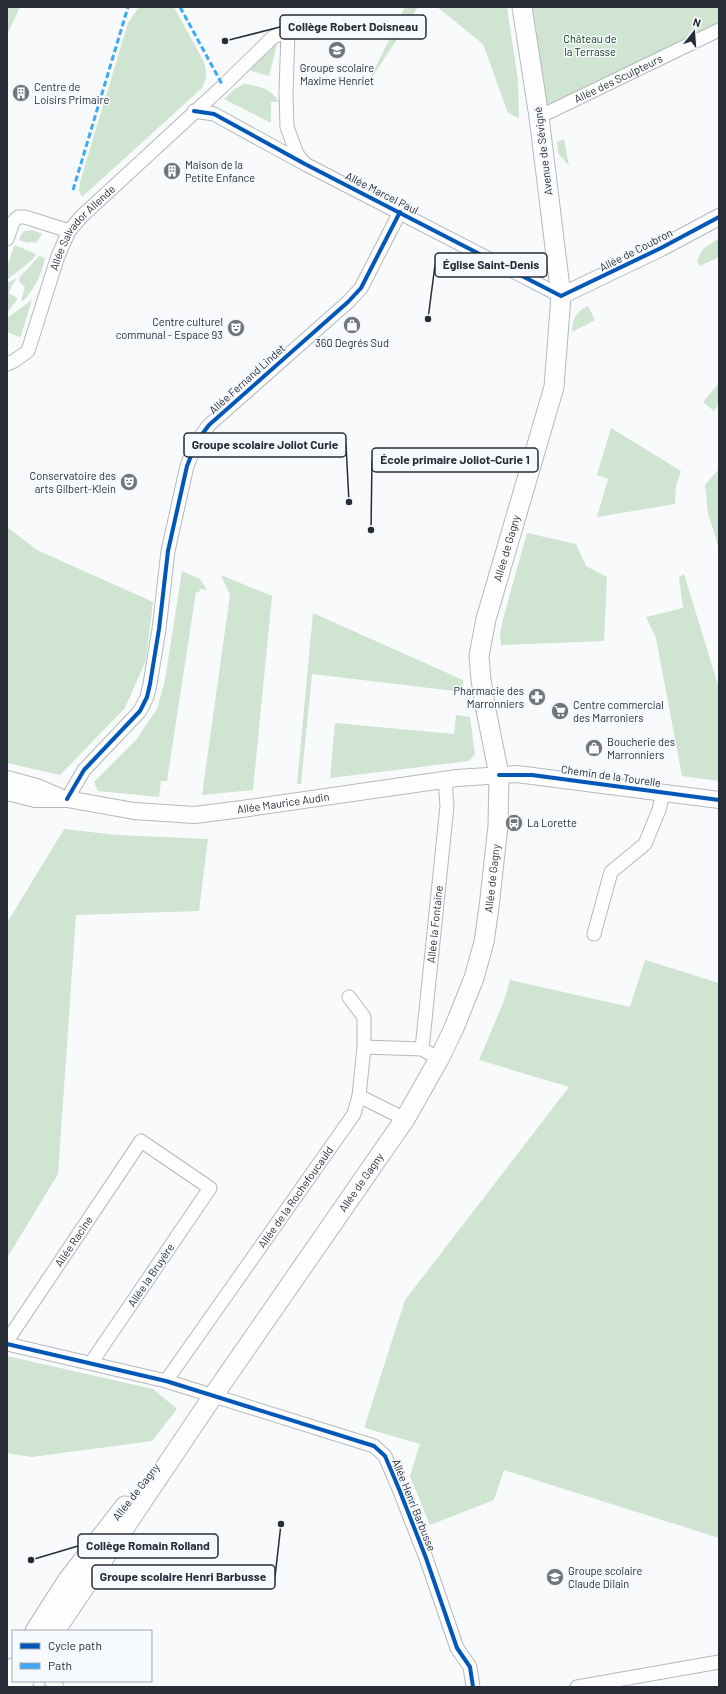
<svg xmlns="http://www.w3.org/2000/svg" width="726" height="1694" viewBox="0 0 726 1694" font-family="Barlow,sans-serif">
	<style>
		.green { fill: #cfe4d1 }
		.lines { fill: none; stroke-linecap: round; stroke-linejoin: round }
		.minor-casing { stroke: #b5b8bd; stroke-width: 15 }
		.tertiary-casing { stroke: #b5b8bd; stroke-width: 18 }
		.secondary-casing { stroke: #b5b8bd; stroke-width: 21 }
		.minor { stroke: #fefeff; stroke-width: 13 }
		.tertiary { stroke: #fefeff; stroke-width: 16 }
		.secondary { stroke: #fefeff; stroke-width: 19 }
		.quiet { stroke: #3fa9f5; stroke-width: 3; stroke-dasharray: 6 3; stroke-linecap: butt }
		.cycleway-casing { stroke: #f6f9fe; stroke-width: 6 }
		.cycleway { stroke: #0057b8; stroke-width: 4 }
		.labels { text-anchor: middle; stroke-width: 3; stroke-linejoin: round; paint-order: stroke }
		.park-label { font-size: 11px; fill: #0c340f; stroke: #f6f9fe }
		.poi-label { font-size: 11px; fill: #272c36; stroke: #f6f9fe; text-anchor: start }
		.street-label { font-size: 11px; fill: #272c36; stroke: #f6f9fe }
		.leader { fill: none; stroke: #272c36; stroke-width: 1.5 }
		.callout-dot { fill: #272c36; stroke: #f6f9fe; stroke-width: 1.5 }
		.callout { fill: #f6f9fe; stroke: #272c36; stroke-width: 1.5 }
		.callout-label { font-size: 12px; text-anchor: middle; font-weight: bold; fill: #272c36 }
	</style>
	<rect width="100%" height="100%" fill="#f8fafc"/>
	<g class="green">
		<path d="M7,7H20L7,35Z"/>
		<path d="M139,7H174L204,62C207,72 207,80 201,89L82,197L79,191L80,182L128,23Z"/>
		<path d="M405,7H418L367,85Z"/>
		<path d="M437,7H507L518,80L519,118L508,113L483,44Z"/>
		<path d="M531,7H719V22L547,113Z"/>
		<path d="M278,41L269,76L251,71L250,65Z"/>
		<path d="M244,84C261,87 269,87 279,102H271V123L224,99L235,89Z"/>
		<path d="M564,139L569,166L558,153L557,142Z"/>
		<path d="M33,230L42,234L36,243L31,242L28,243L19,240L21,235L24,231Z"/>
		<path d="M719,238V257L700,266L697,261L702,250Z"/>
		<path d="M14,246H17L36,254L32,260L7,280V267Z"/>
		<path d="M39,256L45,258C41,275 35,289 23,301H21L25,287L20,283L19,278Z"/>
		<path d="M17,278L11,287L9,293L17,298V300L7,313V283Z"/>
		<path d="M32,300L21,336L19,337L7,332V318Z"/>
		<path d="M588,306L595,320L572,332C572,320 576,311 588,306Z"/>
		<path d="M719,383V404L714,411L703,402Z"/>
		<path d="M611,428L681,471L676,486L675,504L597,517L608,479L597,475Z"/>
		<path d="M719,469V549L708,513L705,485Z"/>
		<path d="M7,527L37,550L153,602L146,660L125,708L60,775L7,763Z"/>
		<path d="M527,533L576,544L586,566L607,577L604,641L501,645L500,633L503,619Z"/>
		<path d="M182,571L200,579L207,590L200,589L199,592H196L167,781H161L159,797L98,791L94,782L136,740L157,709L165,680Z"/>
		<path d="M684,574L719,688V781L682,776L656,638L646,617L683,608L679,577Z"/>
		<path d="M221,575L272,596L253,790L202,795L230,595Z"/>
		<path d="M313,613L463,680V692L312,674L301,784H297Z"/>
		<path d="M456,715L470,717L475,754L469,761L330,778L335,723L454,734Z"/>
		<path d="M64,829L117,835L208,839L199,911L76,915L58,1174L7,1258V923Z"/>
		<path d="M645,960L719,983V1538L504,1470L494,1500L430,1525L410,1476L420,1444L365,1428V1425L405,1300L569,1087L479,1060L504,1001L510,980L630,1007Z"/>
		<path d="M7,1356L153,1389L177,1409L152,1441L32,1457L7,1453Z"/>
	</g>
	<g class="lines">
		<defs>
			<g id="minor">
				<path d="M194,111L214,114L305,164L561,296"/>
				<path id="s1" d="M539,117L719,30"/>
				<path d="M7,239L13,222L18,217H25L69,231"/>
				<path id="s2" d="M7,364L14,361L28,351L58,256L69,231L82,216L223,86L273,37L288,31L286,94L287,127L297,154L305,164"/>
				<path d="M67,799L84,770L140,711L147,697L150,684L159,629L168,551L187,466L197,441L209,425L348,302L361,288L400,212"/>
				<path d="M594,934L611,872L645,844L659,810L663,793"/>
				<path d="M364,1047L422,1049"/>
				<path id="s3" d="M439,1059L422,1049L447,806L445,780"/>
				<path d="M359,1096L405,1119"/>
				<path id="s4" d="M7,1341L141,1141L210,1188L91,1363"/>
				<path d="M7,1344L166,1381L374,1446L385,1456L399,1489L426,1558L457,1648L470,1667L473,1687"/>
				<path id="s5" d="M166,1381L354,1114L359,1096L364,1047V1017L349,997"/>
				<path d="M51,1681L57,1687"/>
				<path d="M577,1687L719,1662"/>
			</g>
			<g id="tertiary">
				<path d="M561,296L661,248L719,217"/>
				<path d="M7,779L37,787L58,796"/>
				<path id="s6" d="M7,792L35,799H67L134,811L195,815L249,808L457,778L517,774L719,800"/>
			</g>
			<g id="secondary">
				<path d="M35,1631L67,1581L125,1506"/>
				<path id="s7" d="M55,1631L213,1396L405,1119L439,1059L454,1028L474,978L484,942L489,907L498,826L499,775L486,710L481,680L479,656L486,619L554,387L561,296L539,117L522,7"/>
				<path d="M7,1678L13,1668"/>
				<path d="M21,1687L24,1681"/>
			</g>
		</defs>
		<use href="#minor" class="minor-casing"/>
		<use href="#tertiary" class="tertiary-casing"/>
		<use href="#secondary" class="secondary-casing"/>
		<use href="#minor" class="minor"/>
		<use href="#tertiary" class="tertiary"/>
		<use href="#secondary" class="secondary"/>
		<g class="quiet">
			<path d="M180,7L223,86"/>
			<path d="M73,190L128,7"/>
		</g>
		<defs>
			<g id="cycleway">
				<path d="M194,111L214,114L305,164L561,296L661,248L719,217"/>
				<path d="M499,775H532L719,800"/>
				<path d="M67,799L84,770L140,711L147,697L150,684L159,629L168,551L187,466L197,441L209,425L348,302L361,288L400,212"/>
				<path d="M7,1344L166,1381L374,1446L385,1456L399,1489L426,1558L457,1648L470,1667L473,1687"/>
			</g>
		</defs>
		<use href="#cycleway" class="cycleway-casing"/>
		<use href="#cycleway" class="cycleway"/>
	</g>
	<defs>
		<symbol id="school-disc" viewBox="-11 -11 22 22"><circle r="9.5" fill="#70747b" stroke="#f6f9fe"/><path d="M0-5L7-2L0 1L-7-2ZM-4 1L0 2.5L4 1V4Q0 6-4 4Z" fill="#fff"/></symbol>
		<symbol id="building-disc" viewBox="-11 -11 22 22"><circle r="9.5" fill="#70747b" stroke="#f6f9fe"/><path d="M-4-6H4V6H1V3H-1V6H-4ZM-2.5-4.3h1.7v1.8h-1.7ZM.8-4.3h1.7v1.8H.8ZM-2.5-1h1.7V.8h-1.7ZM.8-1h1.7V.8H.8Z" fill="#fff"/></symbol>
		<symbol id="shop-disc" viewBox="-11 -11 22 22"><circle r="9.5" fill="#70747b" stroke="#f6f9fe"/><path d="M-5-2.5h2.3a2.7 3.5 0 0 1 5.4 0H5L5.5 6h-11ZM-1.5-2.5h3a1.5 2.3 0 0 0-3 0Z" fill="#fff"/></symbol>
		<symbol id="theatre-disc" viewBox="-11 -11 22 22"><circle r="9.5" fill="#70747b" stroke="#f6f9fe"/><path d="M-5-5.5Q0-4 5-5.5V0Q5 5 0 6Q-5 5-5 0ZM-3.3-2.5H-1v1.5H-3.3ZM1-2.5H3.3v1.5H1ZM-2.8 1Q0 5.5 2.8 1Z" fill="#fff"/></symbol>
		<symbol id="pharmacy-disc" viewBox="-11 -11 22 22"><circle r="9.5" fill="#70747b" stroke="#f6f9fe"/><path d="M-2-6h4v4h4v4h-4v4h-4v-4h-4v-4h4Z" fill="#fff"/></symbol>
		<symbol id="supermarket-disc" viewBox="-11 -11 22 22"><circle r="9.5" fill="#70747b" stroke="#f6f9fe"/><path d="M-6-5.5h2.5l.6 2H6L4.5 2H-2.5L-4.4-4H-6ZM-1.5 3.2a1.3 1.3 0 1 0 .1 0ZM3 3.2a1.3 1.3 0 1 0 .1 0Z" fill="#fff"/></symbol>
		<symbol id="bus-disc" viewBox="-11 -11 22 22"><circle r="9.5" fill="#70747b" stroke="#f6f9fe"/><path d="M-5-6H5V4H4V6H2V4H-2V6H-4V4H-5ZM-3.5-4V0h7V-4ZM-3.5 1.2v1.5H-2V1.2ZM2 1.2v1.5H3.5V1.2Z" fill="#fff"/></symbol>
	</defs>
	<g fill-rule="evenodd">
		<use href="#school-disc" x="327" y="40" width="20" height="20"/>
		<use href="#building-disc" x="11" y="83" width="20" height="20"/>
		<use href="#building-disc" x="162" y="161" width="20" height="20"/>
		<use href="#shop-disc" x="342" y="315" width="20" height="20"/>
		<use href="#theatre-disc" x="226" y="318" width="20" height="20"/>
		<use href="#theatre-disc" x="119" y="472" width="20" height="20"/>
		<use href="#pharmacy-disc" x="527" y="687" width="20" height="20"/>
		<use href="#supermarket-disc" x="550" y="701" width="20" height="20"/>
		<use href="#shop-disc" x="584" y="738" width="20" height="20"/>
		<use href="#bus-disc" x="504" y="813" width="20" height="20"/>
		<use href="#school-disc" x="545" y="1567" width="20" height="20"/>
	</g>
	<g class="labels">
		<g class="park-label">
			<text x="590" y="43">Château de<tspan x="590" dy="13">la Terrasse</tspan></text>
		</g>
		<g class="poi-label">
			<text x="337" y="72" text-anchor="middle">Groupe scolaire<tspan x="337" dy="13">Maxime Henriet</tspan></text>
			<text x="34" y="91">Centre de<tspan x="34" dy="13">Loisirs Primaire</tspan></text>
			<text x="185" y="169">Maison de la<tspan x="185" dy="13">Petite Enfance</tspan></text>
			<text x="223" y="326" text-anchor="end">Centre culturel<tspan x="223" dy="13">communal - Espace 93</tspan></text>
			<text x="352" y="347" text-anchor="middle">360 Degrés Sud</text>
			<text x="116" y="480" text-anchor="end">Conservatoire des<tspan x="116" dy="13">arts Gilbert-Klein</tspan></text>
			<text x="524" y="695" text-anchor="end">Pharmacie des<tspan x="524" dy="13">Marronniers</tspan></text>
			<text x="573" y="709">Centre commercial<tspan x="573" dy="13">des Marroniers</tspan></text>
			<text x="607" y="746">Boucherie des<tspan x="607" dy="13">Marronniers</tspan></text>
			<text x="527" y="827">La Lorette</text>
			<text x="568" y="1575">Groupe scolaire<tspan x="568" dy="13">Claude Dilain</tspan></text>
		</g>
		<g class="street-label">
			<text dy="4" stroke="none"><textPath href="#s1" startOffset="88">Allée des Sculpteurs</textPath></text>
			<text transform="translate(543 151) rotate(-97)" y="4">Avenue de Sévigné</text>
			<text transform="translate(382 193) rotate(27)" y="4">Allée Marcel Paul</text>
			<text dy="4" stroke="none"><textPath href="#s2" startOffset="162">Allée Salvador Allende</textPath></text>
			<text transform="translate(636 250) rotate(-27)" y="4">Allée de Coubron</text>
			<text transform="translate(247 379) rotate(-42)" y="4">Allée Fernand Lindet</text>
			<text dy="4" stroke="none"><textPath href="#s7" startOffset="1215">Allée de Gagny</textPath></text>
			<text transform="translate(611 776) rotate(8)" y="4">Chemin de la Tourelle</text>
			<text dy="4" stroke="none"><textPath href="#s6" startOffset="279">Allée Maurice Audin</textPath></text>
			<text dy="4" stroke="none"><textPath href="#s7" startOffset="879">Allée de Gagny</textPath></text>
			<text dy="4" stroke="none"><textPath href="#s3" startOffset="145">Allée la Fontaine</textPath></text>
			<text dy="4" stroke="none"><textPath href="#s7" startOffset="543">Allée de Gagny</textPath></text>
			<text dy="4" stroke="none"><textPath href="#s5" startOffset="225">Allée de la Rochefoucauld</textPath></text>
			<text dy="4" stroke="none"><textPath href="#s4" startOffset="120">Allée Racine</textPath></text>
			<text transform="translate(151 1275) rotate(-56)" y="4">Allée la Bruyère</text>
			<text transform="translate(136 1492) rotate(-52)" y="4">Allée de Gagny</text>
			<text transform="translate(414 1505) rotate(68)" y="4">Allée Henri Barbusse</text>
		</g>
	</g>
	<path class="leader" d="M225 41L280 27M428 319L435 265M349 502L346 445M371 530L372 460M31 1560L78 1546M281 1524L275 1577"/>
	<g class="callout-dot">
		<circle cx="225" cy="41" r="4"/>
		<circle cx="428" cy="319" r="4"/>
		<circle cx="349" cy="502" r="4"/>
		<circle cx="371" cy="530" r="4"/>
		<circle cx="31" cy="1560" r="4"/>
		<circle cx="281" cy="1524" r="4"/>
	</g>
	<g class="callout">
		<rect x="280" y="15" width="146" height="24" rx="4"/>
		<rect x="435" y="253" width="112" height="24" rx="4"/>
		<rect x="184" y="433" width="162" height="24" rx="4"/>
		<rect x="372" y="448" width="166" height="24" rx="4"/>
		<rect x="78" y="1534" width="140" height="24" rx="4"/>
		<rect x="92" y="1565" width="183" height="24" rx="4"/>
	</g>
	<g class="callout-label">
		<text x="353" y="31">Collège Robert Doisneau</text>
		<text x="491" y="269">Église Saint-Denis</text>
		<text x="265" y="449">Groupe scolaire Joliot Curie</text>
		<text x="455" y="464">École primaire Joliot-Curie 1</text>
		<text x="148" y="1550">Collège Romain Rolland</text>
		<text x="183" y="1581">Groupe scolaire Henri Barbusse</text>
	</g>
	<rect width="726" height="1694" fill="none" stroke="#272c36" stroke-width="16"/>
	<rect x="12" y="1630" width="140" height="52" fill="#f6f9fe" stroke="#a3a7ae"/>
	<rect x="20" y="1643" width="20" height="6" fill="#0057b8" stroke="#a3a7ae"/>
	<text x="48" y="1650" font-size="12" fill="#272c36">Cycle path</text>
	<rect x="20" y="1663" width="20" height="6" fill="#3fa9f5" stroke="#a3a7ae"/>
	<text x="48" y="1670" font-size="12" fill="#272c36">Path</text>
	<g transform="translate(694 32) rotate(17)" stroke="#f6f9fe" stroke-width="3" paint-order="stroke">
	<path d="M0-3L7 15L0 10L-7 15Z" fill="#272c36"/>
	<text y="-6" font-size="11" font-weight="bold" text-anchor="middle" fill="#272c36">N</text>
	</g>
</svg>
